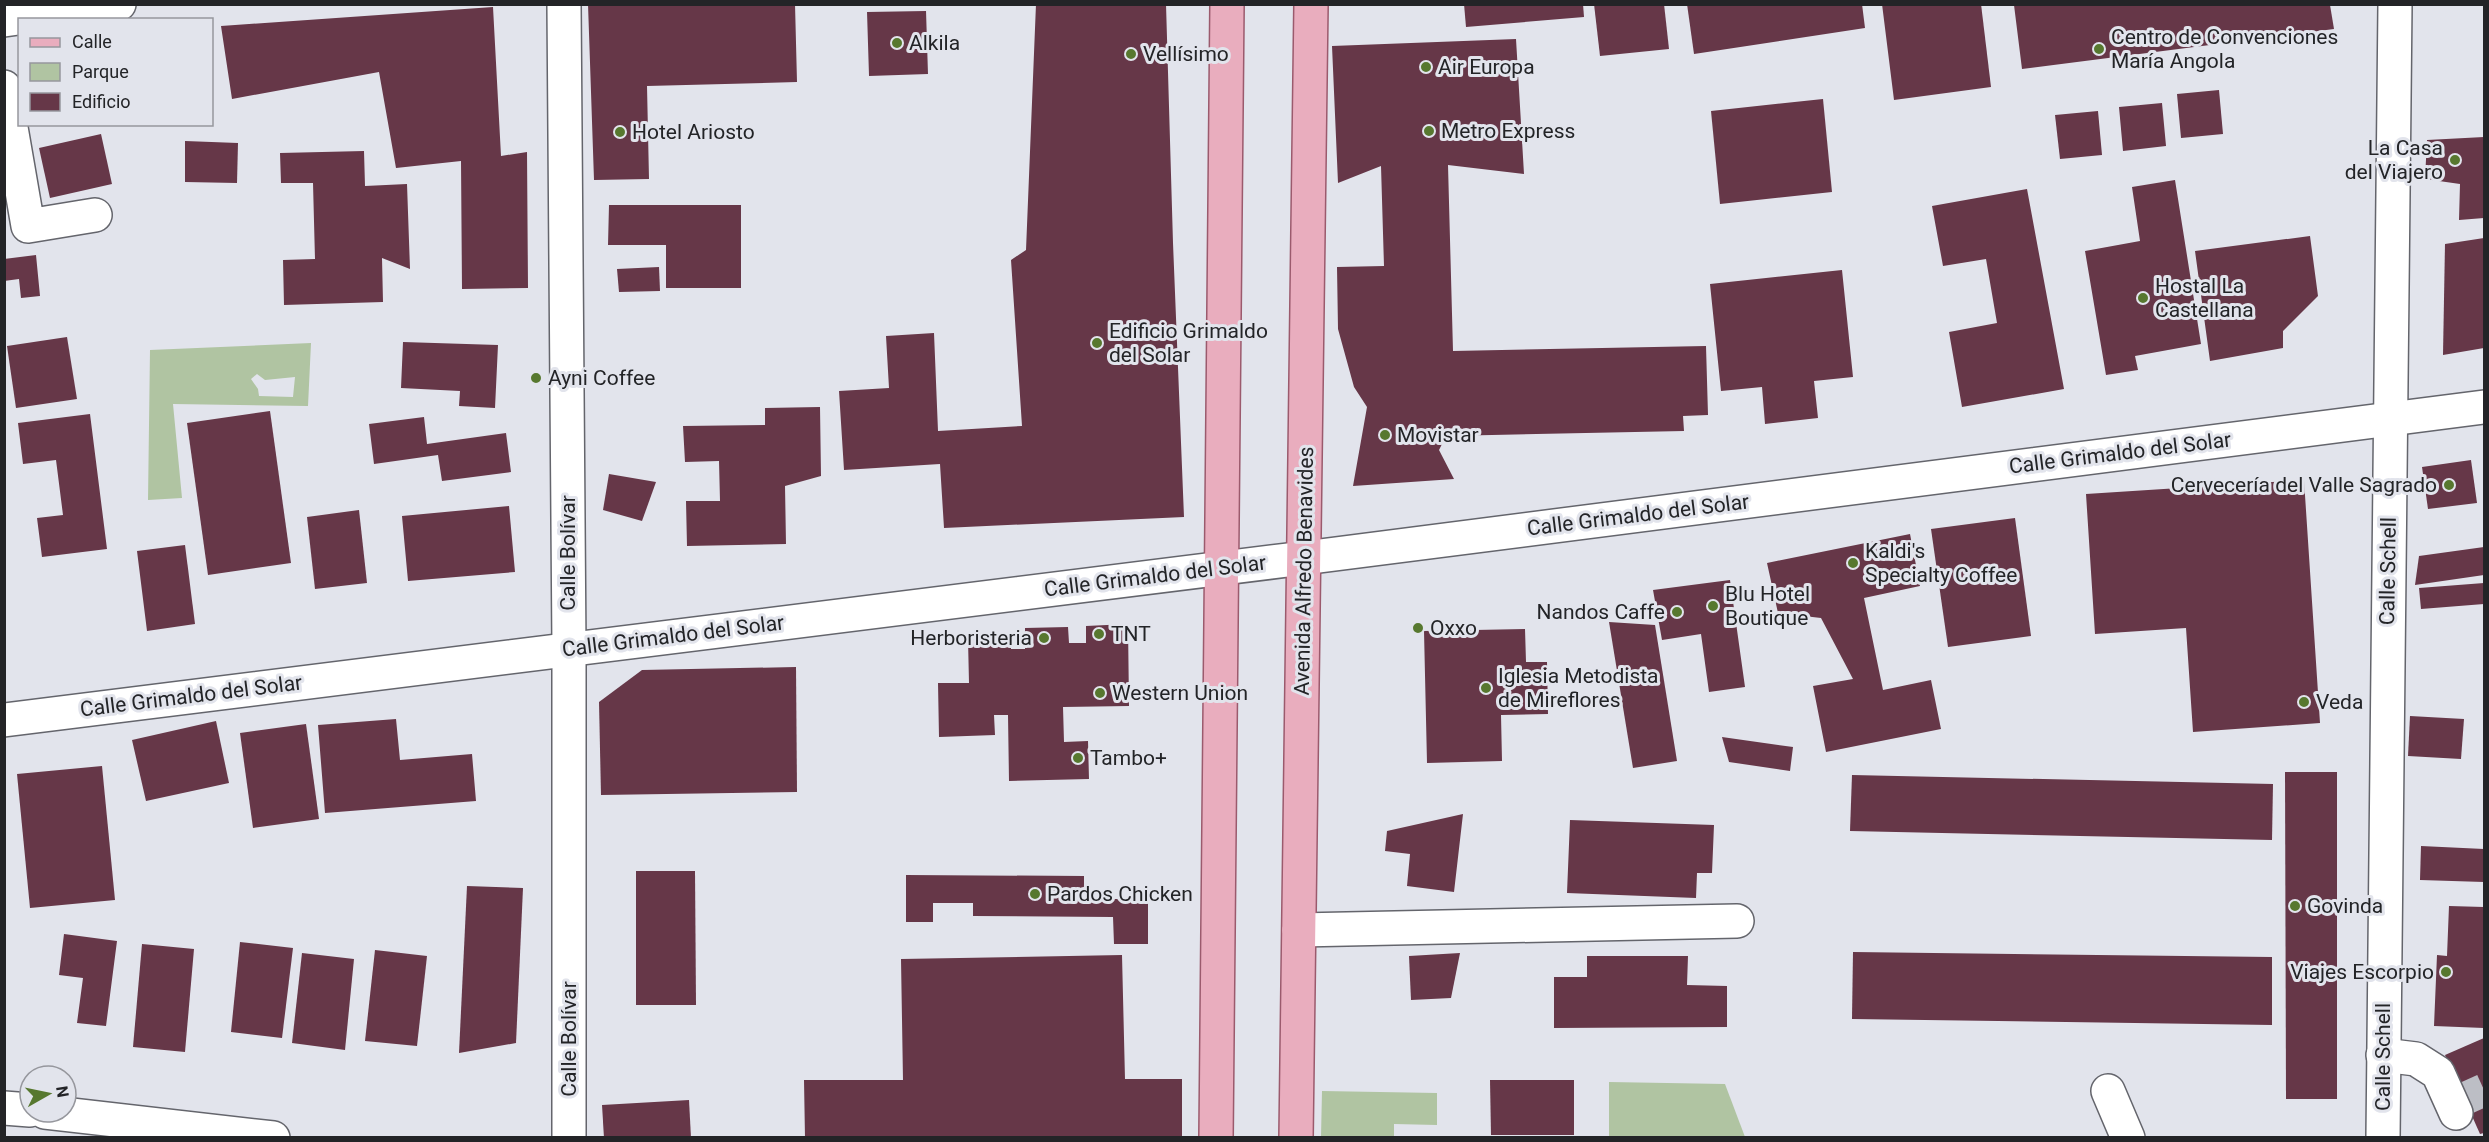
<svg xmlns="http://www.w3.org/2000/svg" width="2489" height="1142" viewBox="0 0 2489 1142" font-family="Roboto,sans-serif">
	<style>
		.green { fill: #b0c4a2; fill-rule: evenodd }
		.building { fill: #663748 }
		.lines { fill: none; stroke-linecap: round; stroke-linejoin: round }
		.minor-tunnel { stroke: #bcbec5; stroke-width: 33; stroke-dasharray: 33 16; stroke-linecap: butt }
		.minor-casing { stroke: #64656c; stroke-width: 36 }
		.major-casing { stroke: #9b5a6d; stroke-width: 36 }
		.minor { stroke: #fff; stroke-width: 33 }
		.major { stroke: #e9adbe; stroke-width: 33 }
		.poi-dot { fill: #57782f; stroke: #e2e4ec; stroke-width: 2 }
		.labels { text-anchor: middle; stroke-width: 6; stroke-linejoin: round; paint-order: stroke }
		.poi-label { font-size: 21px; fill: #232427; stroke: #e2e4ec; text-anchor: start }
		.street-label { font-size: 21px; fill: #232427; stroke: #e2e4ec }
	</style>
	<rect width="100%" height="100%" fill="#e2e4ec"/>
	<g class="green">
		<path d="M311,343L308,406L173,404L182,498L148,500L150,350ZM257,374L265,380L295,377L293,397L259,396L258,389L251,379Z"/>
		<path d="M1609,1082L1725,1084L1745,1137H1609Z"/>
		<path d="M1322,1091L1437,1093V1125L1394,1124V1137H1321Z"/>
	</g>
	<g class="building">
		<path d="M588,4H795L797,82L647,86L649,179L594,180Z"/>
		<path d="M1036,4H1166L1173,243L1184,517L944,528L940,464L844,470L839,391L889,388L886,336L934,333L938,431L1022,426L1011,260L1026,250Z"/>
		<path d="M1464,4H1583L1584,17L1466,27Z"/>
		<path d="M1594,4H1664L1669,49L1600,56Z"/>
		<path d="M1687,4H1862L1865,28L1694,54Z"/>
		<path d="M1882,4H1981L1991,87L1894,100Z"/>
		<path d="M2014,5H2330L2334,29L2022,69Z"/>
		<path d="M493,7L501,156L527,152L528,288L462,289L461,161L396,168L379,72L232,99L221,26Z"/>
		<path d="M926,11L928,74L869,76L867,12Z"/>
		<path d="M1516,39L1524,174L1448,165L1453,351L1706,346L1708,415L1683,416L1684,431L1446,436L1439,450L1454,479L1353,486L1367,407L1354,387L1338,329L1337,267L1384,266L1381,166L1338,183L1332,46Z"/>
		<path d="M2219,90L2223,134L2181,138L2177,94Z"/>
		<path d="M1823,99L1832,192L1720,204L1711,111Z"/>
		<path d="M2162,103L2166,146L2123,151L2119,107Z"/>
		<path d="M2098,111L2102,155L2060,159L2055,115Z"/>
		<path d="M101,134L112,184L50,198L39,148Z"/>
		<path d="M2484,137V218L2459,220L2460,184L2425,179L2427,140Z"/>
		<path d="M185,141L238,143L237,183L185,182Z"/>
		<path d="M364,151L365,186L407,184L410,269L382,258L383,302L284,305L283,260L315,259L313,183H281L280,153Z"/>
		<path d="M2175,180L2201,344L2135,356L2138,370L2106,375L2085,251L2140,241L2132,187Z"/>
		<path d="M2027,189L2064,389L1962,407L1949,332L1997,323L1986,259L1943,266L1932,206Z"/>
		<path d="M609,205H741V288H666V245H608Z"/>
		<path d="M2310,236L2318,296L2283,331V348L2210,361L2195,251Z"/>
		<path d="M2484,238V348L2443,355L2445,244Z"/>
		<path d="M36,255L40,296L21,298L19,279L4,281V259Z"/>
		<path d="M659,267L660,291L619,292L617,269Z"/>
		<path d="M1842,270L1853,377L1814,381L1818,418L1765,424L1762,387L1721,391L1710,284Z"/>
		<path d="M67,337L77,399L16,408L7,346Z"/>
		<path d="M403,342L498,345L495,408L459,406L460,391L401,388Z"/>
		<path d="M820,407L821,476L785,486L786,544L687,546L686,501H720L719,461L685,462L683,426L765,425V408Z"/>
		<path d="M270,411L291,563L208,575L187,423Z"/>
		<path d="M90,414L107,549L42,557L37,518L63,515L56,460L23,464L18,423Z"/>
		<path d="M424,417L427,444L506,433L511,472L442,481L438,455L374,464L369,424Z"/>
		<path d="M2471,460L2477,503L2428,509L2422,467Z"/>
		<path d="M609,474L656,482L642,521L603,510Z"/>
		<path d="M2304,480L2320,723L2193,732L2186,628L2095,634L2086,494Z"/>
		<path d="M509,506L515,572L408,581L402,516Z"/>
		<path d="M359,510L367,583L315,589L307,517Z"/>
		<path d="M2015,518L2031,636L1948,647L1931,529Z"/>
		<path d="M1910,534L1920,586L1864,598L1883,690L1931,680L1941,729L1826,752L1813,686L1853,679L1821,618L1778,613L1767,563Z"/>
		<path d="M185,545L195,624L147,631L137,551Z"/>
		<path d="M2484,547V575L2415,585L2419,556Z"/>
		<path d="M1730,580L1745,687L1709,692L1701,634L1662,640L1653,590Z"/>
		<path d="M2484,583V604L2421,609L2419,588Z"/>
		<path d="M1609,622L1655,625L1677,761L1633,768Z"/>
		<path d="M1128,624L1129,706L1063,707L1064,742L1088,741L1089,779L1009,781L1008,715H994L995,735L939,737L938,683H969L968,639H1011V649H1025V628L1068,627L1069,643H1086V626Z"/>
		<path d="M1525,629L1526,662H1547L1548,714L1501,715L1502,761L1427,763L1424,631Z"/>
		<path d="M796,667L797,792L601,795L599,702L642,670Z"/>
		<path d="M2410,716L2464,719L2461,759L2408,756Z"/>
		<path d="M396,719L400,760L472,754L476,801L325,813L318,725Z"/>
		<path d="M216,721L229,783L146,801L132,740Z"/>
		<path d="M306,724L319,819L253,828L240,733Z"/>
		<path d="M1722,737L1793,747L1790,771L1729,762Z"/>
		<path d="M102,766L115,900L30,908L17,774Z"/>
		<path d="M2285,772H2337V1099H2286Z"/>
		<path d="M1852,775L2273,784L2272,840L1850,831Z"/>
		<path d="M1463,814L1454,892L1407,886L1410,854L1385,851L1387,831Z"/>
		<path d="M1570,820L1714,825L1712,873H1697L1696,898L1567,893Z"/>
		<path d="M2421,846L2484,849V882L2420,880Z"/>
		<path d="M636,871H695L696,1005H636Z"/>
		<path d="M906,875L1084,876V899H1148V944H1114L1113,917L973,916V903H933V922H906Z"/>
		<path d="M467,886L523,888L516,1043L459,1053Z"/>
		<path d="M2449,906L2484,907V1028L2434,1026L2437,955L2447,956Z"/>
		<path d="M64,934L117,941L106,1026L77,1023L83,978L59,975Z"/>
		<path d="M240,942L293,948L282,1038L231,1032Z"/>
		<path d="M142,944L194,949L185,1052L133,1047Z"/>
		<path d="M375,950L427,956L417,1046L365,1041Z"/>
		<path d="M1853,952L2272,957V1025L1852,1019Z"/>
		<path d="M302,953L354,959L345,1050L292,1043Z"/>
		<path d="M1460,953L1451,998L1411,1000L1409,956Z"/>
		<path d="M1122,955L1125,1079H1182V1138H805L804,1080H903L901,959Z"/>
		<path d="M1587,956H1688L1687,985L1727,986V1027L1554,1028V977H1587Z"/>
		<path d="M2484,1038V1133L2480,1134L2445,1055Z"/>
		<path d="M1490,1080H1574V1135H1491Z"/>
		<path d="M689,1100L691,1138H604L602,1105Z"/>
	</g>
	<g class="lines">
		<path class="minor-tunnel" d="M2464,1099L2484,1090"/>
		<defs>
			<g id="minor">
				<path d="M564,4L569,649V1138"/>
				<path d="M4,20L119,4"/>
				<path d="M4,87L28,226L95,215"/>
				<path d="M4,720L1304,558L2484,407"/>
				<path d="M1299,930L1737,921"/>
				<path d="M2383,1055L2416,1059L2438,1073L2456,1113"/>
				<path d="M2108,1091L2128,1138"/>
				<path d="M4,1108L30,1110"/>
				<path d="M45,1112L273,1138"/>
				<path d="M2383,1138L2395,4"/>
			</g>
			<g id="major">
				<path d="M1216,1138L1227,4"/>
				<path d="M1296,1138L1311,4"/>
			</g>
		</defs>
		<use href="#minor" class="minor-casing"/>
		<use href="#major" class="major-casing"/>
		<use href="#minor" class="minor"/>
		<use href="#major" class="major"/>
	</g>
	<g class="poi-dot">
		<circle cx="897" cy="43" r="6"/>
		<circle cx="2099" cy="49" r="6"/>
		<circle cx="1131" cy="54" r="6"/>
		<circle cx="1426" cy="67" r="6"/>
		<circle cx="1429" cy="131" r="6"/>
		<circle cx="620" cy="132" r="6"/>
		<circle cx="2455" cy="160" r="6"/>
		<circle cx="2143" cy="298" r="6"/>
		<circle cx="1097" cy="343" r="6"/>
		<circle cx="536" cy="378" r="6"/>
		<circle cx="1385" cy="435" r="6"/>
		<circle cx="2449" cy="485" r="6"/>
		<circle cx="1853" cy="563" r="6"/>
		<circle cx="1713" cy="606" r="6"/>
		<circle cx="1677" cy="612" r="6"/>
		<circle cx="1418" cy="628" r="6"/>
		<circle cx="1099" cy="634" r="6"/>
		<circle cx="1044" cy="638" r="6"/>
		<circle cx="1486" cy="688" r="6"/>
		<circle cx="1100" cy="693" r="6"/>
		<circle cx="2304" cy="702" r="6"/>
		<circle cx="1078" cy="758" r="6"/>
		<circle cx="1035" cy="894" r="6"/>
		<circle cx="2295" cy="906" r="6"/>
		<circle cx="2446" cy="972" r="6"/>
	</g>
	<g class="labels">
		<g class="poi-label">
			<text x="2111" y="44">Centro de Convenciones<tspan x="2111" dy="24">María Angola</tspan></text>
			<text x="909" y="50">Alkila</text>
			<text x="1143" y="61">Vellísimo</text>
			<text x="1438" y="74">Air Europa</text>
			<text x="1441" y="138">Metro Express</text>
			<text x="632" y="139">Hotel Ariosto</text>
			<text x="2443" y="155" text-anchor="end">La Casa<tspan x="2443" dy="24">del Viajero</tspan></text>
			<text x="2155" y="293">Hostal La<tspan x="2155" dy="24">Castellana</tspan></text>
			<text x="1109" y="338">Edificio Grimaldo<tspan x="1109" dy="24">del Solar</tspan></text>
			<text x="548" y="385">Ayni Coffee</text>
			<text x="1397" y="442">Movistar</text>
			<text x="2437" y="492" text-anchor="end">Cervecería del Valle Sagrado</text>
			<text x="1865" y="558">Kaldi's<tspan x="1865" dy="24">Specialty Coffee</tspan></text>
			<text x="1725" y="601">Blu Hotel<tspan x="1725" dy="24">Boutique</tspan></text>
			<text x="1665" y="619" text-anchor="end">Nandos Caffe</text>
			<text x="1430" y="635">Oxxo</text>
			<text x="1111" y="641">TNT</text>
			<text x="1032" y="645" text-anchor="end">Herboristeria</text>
			<text x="1498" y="683">Iglesia Metodista<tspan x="1498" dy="24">de Mireflores</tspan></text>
			<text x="1112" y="700">Western Union</text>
			<text x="2316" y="709">Veda</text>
			<text x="1090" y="765">Tambo+</text>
			<text x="1047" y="901">Pardos Chicken</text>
			<text x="2307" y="913">Govinda</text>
			<text x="2434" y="979" text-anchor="end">Viajes Escorpio</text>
		</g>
		<g class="street-label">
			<text transform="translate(2120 453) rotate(-7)" y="7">Calle Grimaldo del Solar</text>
			<text transform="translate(1638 515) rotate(-7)" y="7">Calle Grimaldo del Solar</text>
			<text transform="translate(568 553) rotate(-90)" y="7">Calle Bolívar</text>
			<text transform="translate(1304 571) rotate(-89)" y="7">Avenida Alfredo Benavides</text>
			<text transform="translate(2388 571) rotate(-89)" y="7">Calle Schell</text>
			<text transform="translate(1155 576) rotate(-7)" y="7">Calle Grimaldo del Solar</text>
			<text transform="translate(673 636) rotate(-7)" y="7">Calle Grimaldo del Solar</text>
			<text transform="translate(191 696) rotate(-7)" y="7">Calle Grimaldo del Solar</text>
			<text transform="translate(569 1039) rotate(-90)" y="7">Calle Bolívar</text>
			<text transform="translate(2383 1057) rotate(-90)" y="7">Calle Schell</text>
		</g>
	</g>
	<rect width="2489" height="1142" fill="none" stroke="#232427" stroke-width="12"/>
	<rect x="18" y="18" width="195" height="108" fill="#e2e4ec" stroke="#96979d" stroke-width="1.5"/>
	<rect x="30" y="38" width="30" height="9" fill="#e9adbe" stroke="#96979d" stroke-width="1.5"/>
	<text x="72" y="48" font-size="18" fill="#232427">Calle</text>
	<rect x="30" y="63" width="30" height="18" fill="#b0c4a2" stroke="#96979d" stroke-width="1.5"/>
	<text x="72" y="78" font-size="18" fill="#232427">Parque</text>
	<rect x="30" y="93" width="30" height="18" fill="#663748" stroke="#96979d" stroke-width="1.5"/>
	<text x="72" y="108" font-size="18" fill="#232427">Edificio</text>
	<g transform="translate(48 1094) rotate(81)"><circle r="28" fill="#e2e4ec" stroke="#96979d" stroke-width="1.5"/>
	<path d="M0-4.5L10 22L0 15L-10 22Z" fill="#57782f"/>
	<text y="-9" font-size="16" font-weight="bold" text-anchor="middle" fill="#232427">N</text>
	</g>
</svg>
